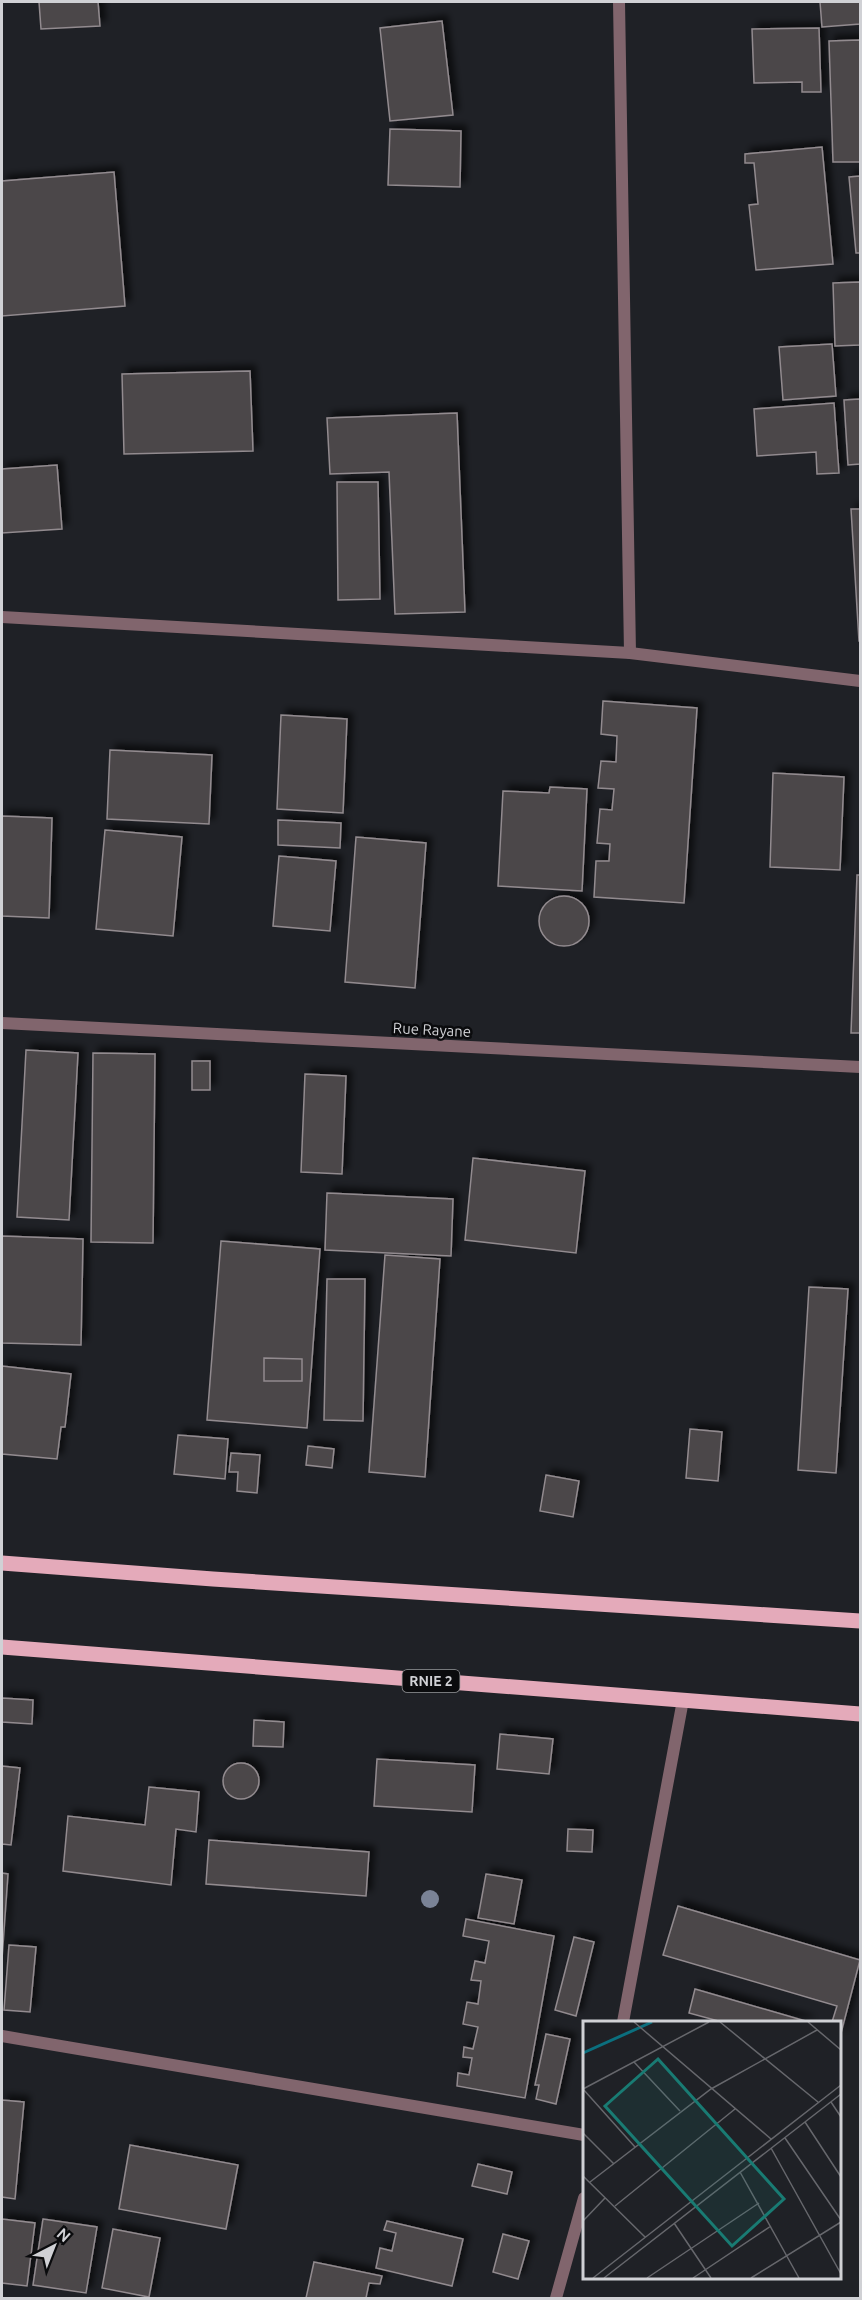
<svg xmlns="http://www.w3.org/2000/svg" width="862" height="2300" viewBox="0 0 862 2300" font-family="Ubuntu,sans-serif">
	<style>
		.building { fill: #4b4649; stroke: #928b8f; stroke-width: 1.5; filter: url(#shadow) }
		.lines { fill: none; stroke-linecap: round; stroke-linejoin: round }
		.street { stroke: #81656d; stroke-width: 12 }
		.primary { stroke: #e4aaba; stroke-width: 15 }
		.tree { fill: #7a8396 }
		.labels { text-anchor: middle; stroke-width: 5; stroke-linejoin: round; paint-order: stroke }
		.shield { fill: #0a0b0d; stroke: #959699; stroke-width: 1.5 }
		.shield-label { font-size: 14px; font-weight: bold; fill: #d0d1d5 }
		.street-label { font-size: 15px; fill: #d0d1d5; stroke: #0a0b0d }
		.inset-river { fill: none; stroke: #0b6f7e; stroke-width: 3 }
		.inset-road { fill: none; stroke: #66676c; stroke-width: 1.5 }
		.view { fill: #197b73; fill-opacity: 0.15; stroke: #197b73; stroke-width: 3 }
		.inset-edge { fill: none; stroke: #d0d1d5; stroke-width: 3 }
	</style>
	<defs>
		<filter id="shadow"><feDropShadow dx="5.5" dy="-5.5" stdDeviation="3" flood-color="#0009"/></filter>
	</defs>
	<rect width="100%" height="100%" fill="#1f2126"/>
	<g class="building">
		<path d="M39,2H98L100,26L41,29Z"/>
		<path d="M820,2H860V24L822,27Z"/>
		<path d="M442,21L453,115L390,121L380,28Z"/>
		<path d="M819,28L821,92H802V82L754,83L752,29Z"/>
		<path d="M860,40V162H833L829,41Z"/>
		<path d="M390,129L461,131L460,187L388,185Z"/>
		<path d="M822,147L833,264L756,270L749,205L758,204L754,163H745V154Z"/>
		<path d="M114,172L125,306L2,316V181Z"/>
		<path d="M860,176V253H856L849,177Z"/>
		<path d="M860,282V345L835,346L833,283Z"/>
		<path d="M832,344L836,396L783,400L779,347Z"/>
		<path d="M250,371L253,451L124,454L122,374Z"/>
		<path d="M860,399V464L848,465L844,400Z"/>
		<path d="M834,403L839,473L817,474L816,452L757,456L754,409Z"/>
		<path d="M457,413L465,612L395,614L389,472L330,474L327,418Z"/>
		<path d="M57,465L62,529L2,533V469Z"/>
		<path d="M337,482H378L380,599L338,600Z"/>
		<path d="M851,509H860V641H859Z"/>
		<path d="M603,701L697,708L684,903L594,897L596,861H609L610,844L597,843L600,809L612,810L614,789L598,788L601,761L616,762L617,736L601,734Z"/>
		<path d="M281,715L347,719L343,813L277,809Z"/>
		<path d="M110,750L212,755L209,824L107,819Z"/>
		<path d="M773,773L844,777L840,870L770,867Z"/>
		<path d="M550,787L587,789L582,891L498,886L503,791L549,793Z"/>
		<path d="M2,816L52,818L49,918L2,916Z"/>
		<path d="M278,820L341,823L340,848L278,845Z"/>
		<path d="M105,830L182,837L173,936L96,929Z"/>
		<path d="M356,837L426,843L415,988L345,982Z"/>
		<path d="M279,856L336,861L330,931L273,926Z"/>
		<path d="M857,875H860V1033H851Z"/>
		<circle cx="564" cy="921" r="25"/>
		<path d="M26,1050L78,1053L69,1220L17,1217Z"/>
		<path d="M93,1053L155,1054L153,1243L91,1242Z"/>
		<rect x="192" y="1061" width="18" height="29"/>
		<path d="M305,1074L346,1076L342,1174L301,1172Z"/>
		<path d="M473,1158L585,1171L576,1253L465,1240Z"/>
		<path d="M327,1193L453,1199L451,1256L325,1250Z"/>
		<path d="M2,1236L83,1239L81,1345L2,1343Z"/>
		<path d="M221,1241L320,1249L307,1428L207,1420Z"/>
		<path d="M385,1255L440,1259L425,1477L369,1472Z"/>
		<path d="M327,1279H365L363,1421L324,1420Z"/>
		<path d="M809,1287L848,1289L836,1473L798,1470Z"/>
		<path d="M264,1358L302,1359V1381H264Z"/>
		<path d="M2,1366L71,1374L65,1427H61L57,1459L2,1454Z"/>
		<path d="M690,1429L722,1432L718,1481L686,1478Z"/>
		<path d="M178,1435L228,1439L225,1479L174,1474Z"/>
		<path d="M308,1446L334,1449L332,1468L306,1465Z"/>
		<path d="M231,1453L260,1455L257,1493L237,1491L238,1472H229Z"/>
		<path d="M546,1475L579,1481L573,1517L540,1511Z"/>
		<path d="M2,1698L33,1700L32,1724L2,1722Z"/>
		<path d="M254,1720L284,1722L283,1747L253,1746Z"/>
		<path d="M500,1734L553,1739L549,1774L497,1769Z"/>
		<path d="M377,1759L475,1765L472,1812L374,1806Z"/>
		<circle cx="241" cy="1781" r="18"/>
		<path d="M2,1766L20,1768L11,1845L2,1844Z"/>
		<path d="M149,1787L199,1792L196,1832L176,1829L171,1885L63,1871L68,1816L145,1825Z"/>
		<path d="M568,1829L593,1830L592,1852L567,1851Z"/>
		<path d="M209,1840L369,1852L366,1896L206,1884Z"/>
		<path d="M2,1873L8,1874L2,1959Z"/>
		<path d="M486,1874L522,1880L514,1924L478,1918Z"/>
		<path d="M678,1906L860,1960L840,2037V2022H832L837,2006L663,1955Z"/>
		<path d="M466,1919L554,1936L525,2098L457,2086L458,2073L469,2075L472,2058L463,2057L464,2047L473,2049L478,2027L463,2024L467,2002L478,2004L481,1981L471,1980L475,1961L485,1963L489,1941L463,1936Z"/>
		<path d="M574,1937L594,1942L576,2016L555,2010Z"/>
		<path d="M9,1945L36,1947L30,2012L4,2010Z"/>
		<path d="M695,1989L809,2022H722L689,2013Z"/>
		<path d="M546,2034L570,2039L556,2104L536,2099L539,2085H535Z"/>
		<path d="M2,2100L24,2102L15,2199L2,2197Z"/>
		<path d="M130,2145L238,2165L226,2229L119,2209Z"/>
		<path d="M478,2164L512,2172L507,2194L472,2186Z"/>
		<path d="M2,2219L35,2223L27,2286L2,2283Z"/>
		<path d="M43,2219L97,2227L86,2293L33,2285Z"/>
		<path d="M387,2221L463,2239L452,2286L376,2268L380,2248L392,2251L396,2233L384,2230Z"/>
		<path d="M113,2229L160,2238L149,2297L102,2288Z"/>
		<path d="M503,2234L529,2241L518,2279L493,2272Z"/>
		<path d="M314,2262L382,2276L380,2284L369,2283L366,2298H306Z"/>
	</g>
	<g class="lines">
		<g class="street">
			<path d="M619,2L630,653"/>
			<path d="M2,617L630,653L860,681"/>
			<path d="M2,1023L860,1067"/>
			<path d="M623,2022L683,1700"/>
			<path d="M2,2036L584,2135"/>
			<path d="M556,2298L584,2198"/>
		</g>
		<g class="primary">
			<path d="M2,1563L213,1579L860,1621"/>
			<path d="M2,1647L860,1714"/>
		</g>
	</g>
	<circle class="tree" cx="430" cy="1899" r="9"/>
	<g class="labels">
		<rect class="shield" x="402.5" y="1670" width="57" height="22" rx="4.5"/>
		<g class="shield-label">
			<text x="431" y="1686">RNIE 2</text>
		</g>
		<g class="street-label">
			<text transform="translate(432 1030) rotate(3)" y="5">Rue Rayane</text>
		</g>
	</g>
	<g transform="translate(583 2021)">
		<rect width="258" height="258" fill="#1f2126"/>
		<path class="inset-river" d="M0,32L69,1"/>
		<path class="inset-road" d="M51,1L188,118M137,1L235,81M225,1L258,29M51,41L97,90M0,68L126,1M0,68L52,126M248,81L258,96M222,101L258,156M0,112L31,143M202,117L258,199M188,127L258,253M157,151L216,257M0,155L62,216M7,161L128,68L234,9M32,185L152,88M0,200L22,177M91,202L128,257M10,257L258,64M21,257L258,73M64,257L176,182M110,257L188,205M168,257L258,201"/>
		<path class="view" d="M75,38L201,178L149,225L22,85Z"/>
		<rect width="258" height="258" class="inset-edge"/>
	</g>
	<rect width="862" height="2300" fill="none" stroke="#d0d1d5" stroke-width="6"/>
	<g transform="translate(54 2246) rotate(42)" stroke="#0a0b0d" stroke-width="4.5" paint-order="stroke">
	<path d="M0-4.5L10 22L0 15L-10 22Z" fill="#d0d1d5"/>
	<text y="-9" font-size="16" font-weight="bold" text-anchor="middle" fill="#d0d1d5">N</text>
	</g>
</svg>
